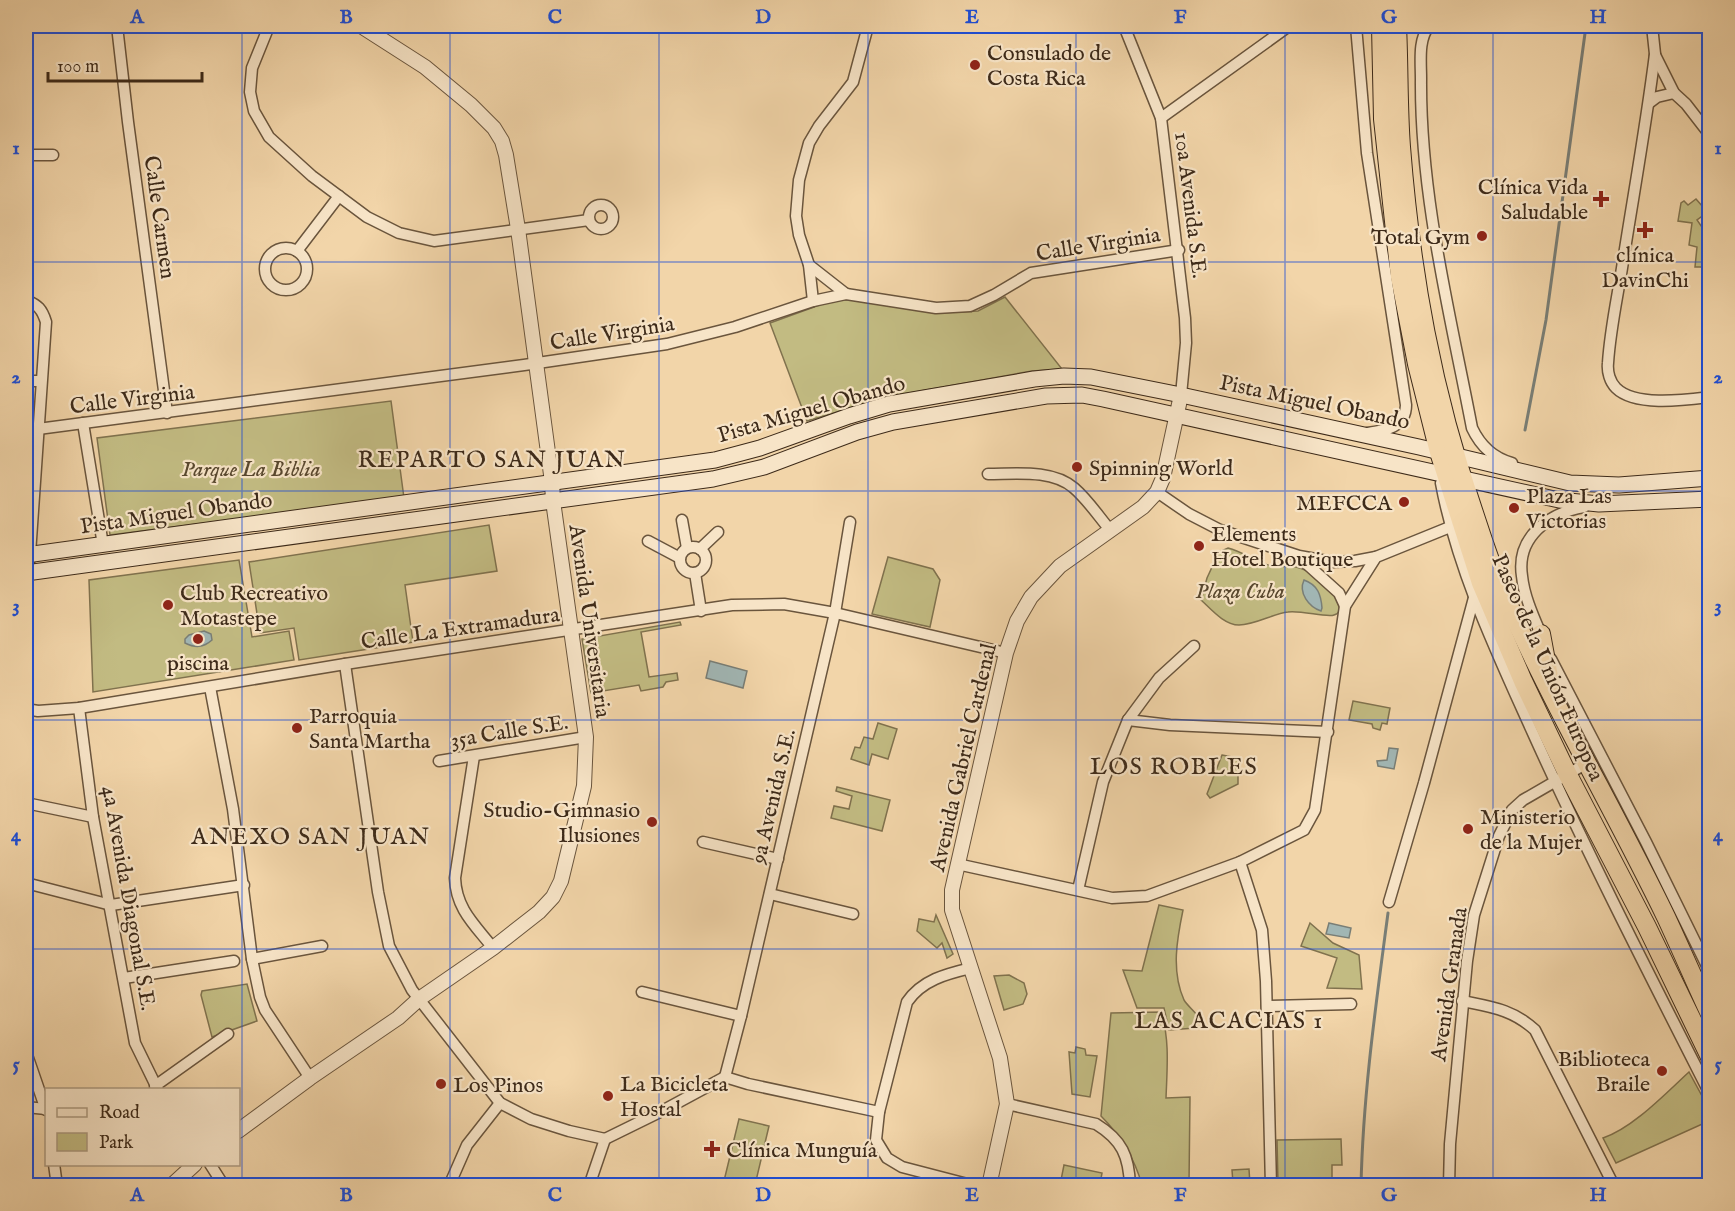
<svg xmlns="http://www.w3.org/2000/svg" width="1735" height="1211" viewBox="0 0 1735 1211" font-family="'IM FELL English',serif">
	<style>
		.green { fill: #c2bb82; stroke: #80724e; stroke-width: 1.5 }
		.water { fill: #a1b6b4; stroke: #797e76; stroke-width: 1.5 }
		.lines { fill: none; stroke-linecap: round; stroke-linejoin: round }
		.stream { stroke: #797e76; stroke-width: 3 }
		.minor-casing { stroke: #6a553d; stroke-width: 13 }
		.tertiary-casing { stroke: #6a553d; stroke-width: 16 }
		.secondary-casing { stroke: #3d2a19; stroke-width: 17 }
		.trunk-casing { stroke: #3d2a19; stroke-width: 20 }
		.minor { stroke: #f7e4c7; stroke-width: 10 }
		.tertiary { stroke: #f7e4c7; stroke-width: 14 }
		.secondary { stroke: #f7e4c7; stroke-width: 15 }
		.trunk { stroke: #f2d5a9; stroke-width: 18 }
		.grid { fill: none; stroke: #1d4ed8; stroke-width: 1.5; stroke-opacity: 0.55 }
		.poi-dot { fill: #8f2418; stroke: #f7e4c7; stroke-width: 2 }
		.labels { text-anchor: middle; stroke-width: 4.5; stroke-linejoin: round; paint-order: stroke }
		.poi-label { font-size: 22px; fill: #3d2a19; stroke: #f7e4c7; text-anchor: start }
		.street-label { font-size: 22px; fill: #3d2a19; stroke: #f7e4c7 }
		.park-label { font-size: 22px; font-style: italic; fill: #58472e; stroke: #f7e4c7 }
		.neighbourhood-label { font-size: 24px; letter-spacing: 1.5px; fill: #3d2a19; stroke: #f7e4c7 }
		.neatline { fill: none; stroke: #1d4ed8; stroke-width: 2 }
		.grid-label { font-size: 20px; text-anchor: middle; font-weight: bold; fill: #1d4ed8 }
	</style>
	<rect width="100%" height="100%" fill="#f2d5a9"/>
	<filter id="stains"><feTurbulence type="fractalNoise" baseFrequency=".00333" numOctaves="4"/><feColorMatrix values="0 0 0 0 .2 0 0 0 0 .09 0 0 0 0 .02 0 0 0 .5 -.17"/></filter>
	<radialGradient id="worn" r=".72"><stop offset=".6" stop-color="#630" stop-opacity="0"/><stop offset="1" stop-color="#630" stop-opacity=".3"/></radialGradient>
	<g class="green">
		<path d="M1696,199L1703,207L1709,203V211L1697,220L1706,233L1709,231V267H1695L1697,247L1689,245L1692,223L1678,221L1681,203L1684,201L1688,205Z"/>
		<path d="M1005,297L1062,369L1032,371L887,397L807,421L770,323L825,303L848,299L937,313L978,311Z"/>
		<path d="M391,401L404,498L110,535L97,438Z"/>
		<path d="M489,525L497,571L405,585L413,642L299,660L294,628L260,633L249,562Z"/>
		<path d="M1228,548C1244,552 1257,563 1272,566C1280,568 1288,565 1296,567C1315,571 1329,588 1342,600C1341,607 1341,613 1334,615C1327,618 1301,610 1288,612C1272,614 1255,625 1239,625C1224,625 1211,609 1201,600L1207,578L1219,552Z"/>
		<path d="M888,557L933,569L940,580L930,627L872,614Z"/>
		<path d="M239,560L252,637L289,631L294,660L93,692L89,580Z"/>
		<path d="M680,622L681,625L641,632L649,677L677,673L678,680L666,682L663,687L641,691L639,685L591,693L582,639Z"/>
		<path d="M1353,701L1390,708L1387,724L1382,723L1380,730L1373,728L1372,724L1349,720Z"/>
		<path d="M878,723L897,729L888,759L872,754L869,765L851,759L855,747L860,748L864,737L873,739Z"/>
		<path d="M1222,755L1238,758V784L1210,798L1207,794Z"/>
		<path d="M837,787L890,800L882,831L831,818L834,806L849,809L852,796L836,791Z"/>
		<path d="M1159,905L1183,910C1177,939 1171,971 1184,1000C1187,1005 1193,1010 1197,1015L1195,1028L1169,1030L1164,1008H1137L1123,970L1142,971Z"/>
		<path d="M936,915L953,954L947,958L942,943L937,948L917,931L919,919L934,922Z"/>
		<path d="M1310,923L1333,943L1359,955L1362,989L1327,988L1337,958L1301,946Z"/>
		<path d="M1009,975L1024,983L1027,994L1023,1004L1004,1010L994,976Z"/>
		<path d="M247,984L257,1021L212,1037L201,995L202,991Z"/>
		<path d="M1161,1012C1170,1039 1167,1070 1166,1098L1190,1097L1189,1184L1142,1185C1135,1160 1120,1135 1101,1116L1111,1013Z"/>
		<path d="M1076,1047L1085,1049L1086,1055L1097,1056L1090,1097L1072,1094L1069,1052L1075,1053Z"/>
		<path d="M1689,1072L1709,1109V1121L1616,1163L1603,1138C1633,1128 1666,1093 1689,1072Z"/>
		<path d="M739,1119L769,1126L755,1185H723Z"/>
		<path d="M1341,1139L1342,1165H1332V1181L1278,1183L1277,1140Z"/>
		<path d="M1064,1165L1102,1173L1100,1184L1109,1185H1060Z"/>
		<path d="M1249,1169L1250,1185H1210V1184L1233,1183L1232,1170Z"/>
	</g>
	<g class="water">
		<path d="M1304,580C1318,585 1321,595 1322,608L1321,611C1309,607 1298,593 1304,580Z"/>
		<path d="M204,631L211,634L212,640C203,648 195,648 185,643V639L189,635Z"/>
		<path d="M710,661L747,671L743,688L706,678Z"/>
		<path d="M1389,748L1398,749L1394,769L1378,766L1377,761L1387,760Z"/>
		<path d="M1329,923L1351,928L1349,938L1326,934Z"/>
	</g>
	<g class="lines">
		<g class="stream">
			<path d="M1525,430L1546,320L1586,26"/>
			<path d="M1361,1186C1363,1094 1376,1004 1388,913"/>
		</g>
		<defs>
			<g id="minor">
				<path d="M117,26L128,122L167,413"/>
				<path d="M269,26L252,68L250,92L254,111L269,137L312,176L367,217L399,233L434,241L589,220"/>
				<path d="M1124,26L1161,118L1185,318L1186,343L1181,395"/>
				<path d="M1356,26L1367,153L1406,405C1406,427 1385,431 1367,433"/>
				<path d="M1429,26C1418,40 1421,61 1421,79C1420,196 1450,313 1472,428C1480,445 1493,458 1512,463"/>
				<path d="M1652,26L1655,54C1646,126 1633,197 1622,268C1617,299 1610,331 1608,363C1607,372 1610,382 1616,388C1635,407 1685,400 1710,397"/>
				<path d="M1655,55L1674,93L1686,104L1710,135"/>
				<path d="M1649,103L1657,97L1674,93"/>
				<path d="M1161,118L1289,26"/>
				<path d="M26,155H53"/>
				<circle cx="601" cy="217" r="12"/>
				<circle cx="286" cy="269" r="21"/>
				<path d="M297,251L339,196"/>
				<path d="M809,265L846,294"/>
				<path d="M26,300C38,305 42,309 46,322L30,554L26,586"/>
				<path d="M813,301L809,265L799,235L796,216L799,180L809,143L819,126L853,82L868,26"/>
				<path d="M26,381H41"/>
				<path d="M83,423L103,545"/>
				<path d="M38,429L524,365L667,344L735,327L813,301L846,294L936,308L970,306L994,295L1031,273L1179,250"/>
				<path d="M988,474C1015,474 1052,469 1074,488C1088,500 1099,517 1111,531"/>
				<path d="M1441,483C1457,569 1496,651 1532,731C1587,853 1649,974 1710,1094"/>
				<path d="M1157,492L1189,514L1220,530L1299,556L1332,562L1355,561L1376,557"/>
				<path d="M682,520L687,548"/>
				<path d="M648,541L680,558"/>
				<circle cx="693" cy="560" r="13"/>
				<path d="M700,549L718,532"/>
				<path d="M1299,557L1339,593L1345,606"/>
				<path d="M695,573L701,611"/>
				<path d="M1543,639C1535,620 1524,597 1522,576C1516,537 1549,513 1584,507"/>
				<path d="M1551,659L1646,842L1710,972"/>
				<path d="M345,664L378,892L389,946L412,990L500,1103L531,1119L569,1131L605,1139"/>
				<path d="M210,687L233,809L252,959L260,997L265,1010L310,1078"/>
				<path d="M79,708L93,817L135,1043L158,1090"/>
				<path d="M26,709L38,711L79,708L345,664L732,605L784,604L835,613L1006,653"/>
				<path d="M1128,720L1159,678L1194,646"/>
				<path d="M474,756L455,878C456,909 475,925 493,948"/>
				<path d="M439,761L586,737"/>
				<path d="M26,803L93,817"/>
				<path d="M703,842L778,859"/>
				<path d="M1240,862L1262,930L1266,981L1271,1186"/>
				<path d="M957,864L1112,898L1147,896L1240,862L1304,830L1315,810L1345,606L1376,557L1450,527"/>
				<path d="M26,883L111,905L244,885"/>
				<path d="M1078,890L1103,782L1128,720L1170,725L1328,732"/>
				<path d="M770,894L853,914"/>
				<path d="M1389,902L1424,783L1475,594"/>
				<path d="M252,959L322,946"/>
				<path d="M971,968C946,974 922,980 907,1002L879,1112L876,1140L887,1158L902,1167L975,1186"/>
				<path d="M124,978L234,961"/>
				<path d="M642,992L741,1016"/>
				<path d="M1462,1001C1491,1007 1512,1009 1535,1030L1614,1186"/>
				<path d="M1267,1006L1351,1004"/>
				<path d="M26,1052L46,1110"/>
				<path d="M725,1077L741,1016L835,613L850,522"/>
				<path d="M155,1086L228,1034"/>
				<path d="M1007,1104L1096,1124C1122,1140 1129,1156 1130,1186"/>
				<path d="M26,1107L46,1109"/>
				<path d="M605,1139L664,1110L725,1077L748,1084L879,1112"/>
				<path d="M54,1164L57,1186"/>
				<path d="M210,1164L224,1186"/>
				<path d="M449,1186L467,1145L500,1103"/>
				<path d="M589,1186L605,1139"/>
				<path d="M1449,1186L1450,1144L1467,961L1474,915L1499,836L1512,810L1523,800L1587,763"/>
			</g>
			<g id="tertiary">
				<path d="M238,1131L310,1078L398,1018L419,999L493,948L539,912L553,897L561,881L584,786L586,737L553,501L552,482L518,229L506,155L502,141L494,128L471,105L425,67L361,26"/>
				<path d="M171,1186L195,1164"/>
				<path d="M989,1186L1007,1104L1000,1058L952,910V890L1006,653L1017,621L1031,597L1060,566L1143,507L1157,492L1163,478L1181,395"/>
			</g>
			<g id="secondary">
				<path d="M26,555L715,460L760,448L849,416L889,404L1034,379L1064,376L1091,377L1181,395L1419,447L1570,483L1619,485L1710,478"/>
				<path d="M26,573L713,479L764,467L857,432L893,422L1046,396L1082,395L1103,399L1559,500L1599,504L1710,499"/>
			</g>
			<g id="trunk">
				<path d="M1381,26L1383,119L1400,277L1417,364L1439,452L1481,583L1523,681L1567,773L1647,927L1710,1057"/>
				<path d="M1397,26C1399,66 1398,107 1401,147C1411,274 1432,392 1474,513C1481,534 1488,557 1497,578C1546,695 1611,803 1666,917C1681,949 1695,982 1710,1014"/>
				<path d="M1541,634L1549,677"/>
			</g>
		</defs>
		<use href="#minor" class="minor-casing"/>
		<use href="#tertiary" class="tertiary-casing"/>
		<use href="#secondary" class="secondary-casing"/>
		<use href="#trunk" class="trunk-casing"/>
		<use href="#minor" class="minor"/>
		<use href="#tertiary" class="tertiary"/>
		<use href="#secondary" class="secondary"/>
		<use href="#trunk" class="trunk"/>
	</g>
	<path class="grid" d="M242,26V1186M450,26V1186M659,26V1186M868,26V1186M1076,26V1186M1285,26V1186M1493,26V1186M26,262H1710M26,491H1710M26,720H1710M26,949H1710"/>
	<g class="poi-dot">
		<circle cx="975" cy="65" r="6"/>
		<path d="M1598 190h6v6h6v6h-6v6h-6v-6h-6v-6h6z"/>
		<path d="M1642 221h6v6h6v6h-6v6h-6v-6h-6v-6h6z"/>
		<circle cx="1482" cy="236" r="6"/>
		<circle cx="1077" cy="467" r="6"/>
		<circle cx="1404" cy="502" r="6"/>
		<circle cx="1514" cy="508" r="6"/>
		<circle cx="1199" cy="546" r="6"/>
		<circle cx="168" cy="605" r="6"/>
		<circle cx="198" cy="639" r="6"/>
		<circle cx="297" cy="728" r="6"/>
		<circle cx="652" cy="822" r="6"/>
		<circle cx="1468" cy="829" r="6"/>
		<circle cx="1662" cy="1071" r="6"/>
		<circle cx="441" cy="1084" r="6"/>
		<circle cx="608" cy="1096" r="6"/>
		<path d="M709 1140h6v6h6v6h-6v6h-6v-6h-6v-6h6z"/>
	</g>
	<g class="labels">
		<g class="poi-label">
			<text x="987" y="60">Consulado de<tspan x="987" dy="25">Costa Rica</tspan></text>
			<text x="1588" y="194" text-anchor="end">Clínica Vida<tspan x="1588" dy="25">Saludable</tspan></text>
			<text x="1470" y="244" text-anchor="end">Total Gym</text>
			<text x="1645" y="262" text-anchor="middle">clínica<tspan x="1645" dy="25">DavinChi</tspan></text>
			<text x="1089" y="475">Spinning World</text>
			<text x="1526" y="503">Plaza Las<tspan x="1526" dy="25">Victorias</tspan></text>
			<text x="1392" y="510" text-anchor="end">MEFCCA</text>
			<text x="1211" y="541">Elements<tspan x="1211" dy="25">Hotel Boutique</tspan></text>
			<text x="180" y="600">Club Recreativo<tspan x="180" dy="25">Motastepe</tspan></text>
			<text x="198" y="670" text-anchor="middle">piscina</text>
			<text x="309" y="723">Parroquia<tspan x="309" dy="25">Santa Martha</tspan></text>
			<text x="640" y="817" text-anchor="end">Studio-Gimnasio<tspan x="640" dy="25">Ilusiones</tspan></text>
			<text x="1480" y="824">Ministerio<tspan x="1480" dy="25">de la Mujer</tspan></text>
			<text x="1650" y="1066" text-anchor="end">Biblioteca<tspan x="1650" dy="25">Braile</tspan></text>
			<text x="620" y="1091">La Bicicleta<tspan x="620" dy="25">Hostal</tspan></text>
			<text x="453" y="1092">Los Pinos</text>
			<text x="726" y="1157">Clínica Munguía</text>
		</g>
		<g class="street-label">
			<text transform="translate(1192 205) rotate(83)" y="8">10a Avenida S.E.</text>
			<text transform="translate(161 217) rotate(82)" y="8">Calle Carmen</text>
			<text transform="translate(1098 243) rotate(-9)" y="8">Calle Virginia</text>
			<text transform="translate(612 332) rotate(-9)" y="8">Calle Virginia</text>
			<text transform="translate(132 398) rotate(-7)" y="8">Calle Virginia</text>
			<text transform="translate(1315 401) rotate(12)" y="8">Pista Miguel Obando</text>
			<text transform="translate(811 408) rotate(-16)" y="8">Pista Miguel Obando</text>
			<text transform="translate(176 512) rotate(-8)" y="8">Pista Miguel Obando</text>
			<text transform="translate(591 621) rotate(82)" y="8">Avenida Universitaria</text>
			<text transform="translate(460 627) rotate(-8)" y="8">Calle La Extramadura</text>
			<text transform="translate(1549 667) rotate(66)" y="8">Paseo de la Unión Europea</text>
			<text transform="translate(509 730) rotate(-9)" y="8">35a Calle S.E.</text>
			<text transform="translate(962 757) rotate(-77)" y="8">Avenida Gabriel Cardenal</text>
			<text transform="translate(772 796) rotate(-77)" y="8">9a Avenida S.E.</text>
			<text transform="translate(130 898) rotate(80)" y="8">4a Avenida Diagonal S.E.</text>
			<text transform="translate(1448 984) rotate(-82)" y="8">Avenida Granada</text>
		</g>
		<g class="park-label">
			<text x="251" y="476">Parque La Biblia</text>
			<text x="1240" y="598">Plaza Cuba</text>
		</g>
		<g class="neighbourhood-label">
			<text x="492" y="467">REPARTO SAN JUAN</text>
			<text x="1174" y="774">LOS ROBLES</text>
			<text x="311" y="844">ANEXO SAN JUAN</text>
			<text x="1229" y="1028">LAS ACACIAS 1</text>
		</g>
	</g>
	<rect width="1735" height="1211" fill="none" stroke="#f2d5a9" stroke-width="66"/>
	<rect x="45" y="1088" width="195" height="78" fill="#f7e4c7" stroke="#ad9a81" stroke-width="1.5"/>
	<rect x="57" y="1108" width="30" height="9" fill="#f7e4c7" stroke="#ad9a81" stroke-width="1.5"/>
	<text x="99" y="1118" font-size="18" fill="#3d2a19">Road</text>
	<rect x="57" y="1133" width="30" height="18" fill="#c2bb82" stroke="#ad9a81" stroke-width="1.5"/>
	<text x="99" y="1148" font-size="18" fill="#3d2a19">Park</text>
	<path d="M48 72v9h154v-9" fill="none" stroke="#3d2a19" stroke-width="3"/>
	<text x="57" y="72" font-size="18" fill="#3d2a19" stroke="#f7e4c7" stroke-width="4.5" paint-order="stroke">100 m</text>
	<rect x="33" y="33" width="1669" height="1145" class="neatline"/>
	<g class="grid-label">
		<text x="137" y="23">A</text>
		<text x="346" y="23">B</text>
		<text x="555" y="23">C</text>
		<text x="763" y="23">D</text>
		<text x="972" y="23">E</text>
		<text x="1180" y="23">F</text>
		<text x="1389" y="23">G</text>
		<text x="1598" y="23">H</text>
		<text x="16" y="154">1</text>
		<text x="1718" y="154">1</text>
		<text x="16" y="383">2</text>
		<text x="1718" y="383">2</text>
		<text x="16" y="612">3</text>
		<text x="1718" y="612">3</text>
		<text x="16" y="841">4</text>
		<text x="1718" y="841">4</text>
		<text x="16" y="1070">5</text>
		<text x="1718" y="1070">5</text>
		<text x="137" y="1201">A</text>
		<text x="346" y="1201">B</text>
		<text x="555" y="1201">C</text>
		<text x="763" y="1201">D</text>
		<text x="972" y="1201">E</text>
		<text x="1180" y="1201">F</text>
		<text x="1389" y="1201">G</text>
		<text x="1598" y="1201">H</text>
	</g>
	<rect width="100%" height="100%" filter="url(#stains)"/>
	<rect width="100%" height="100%" fill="url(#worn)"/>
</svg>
